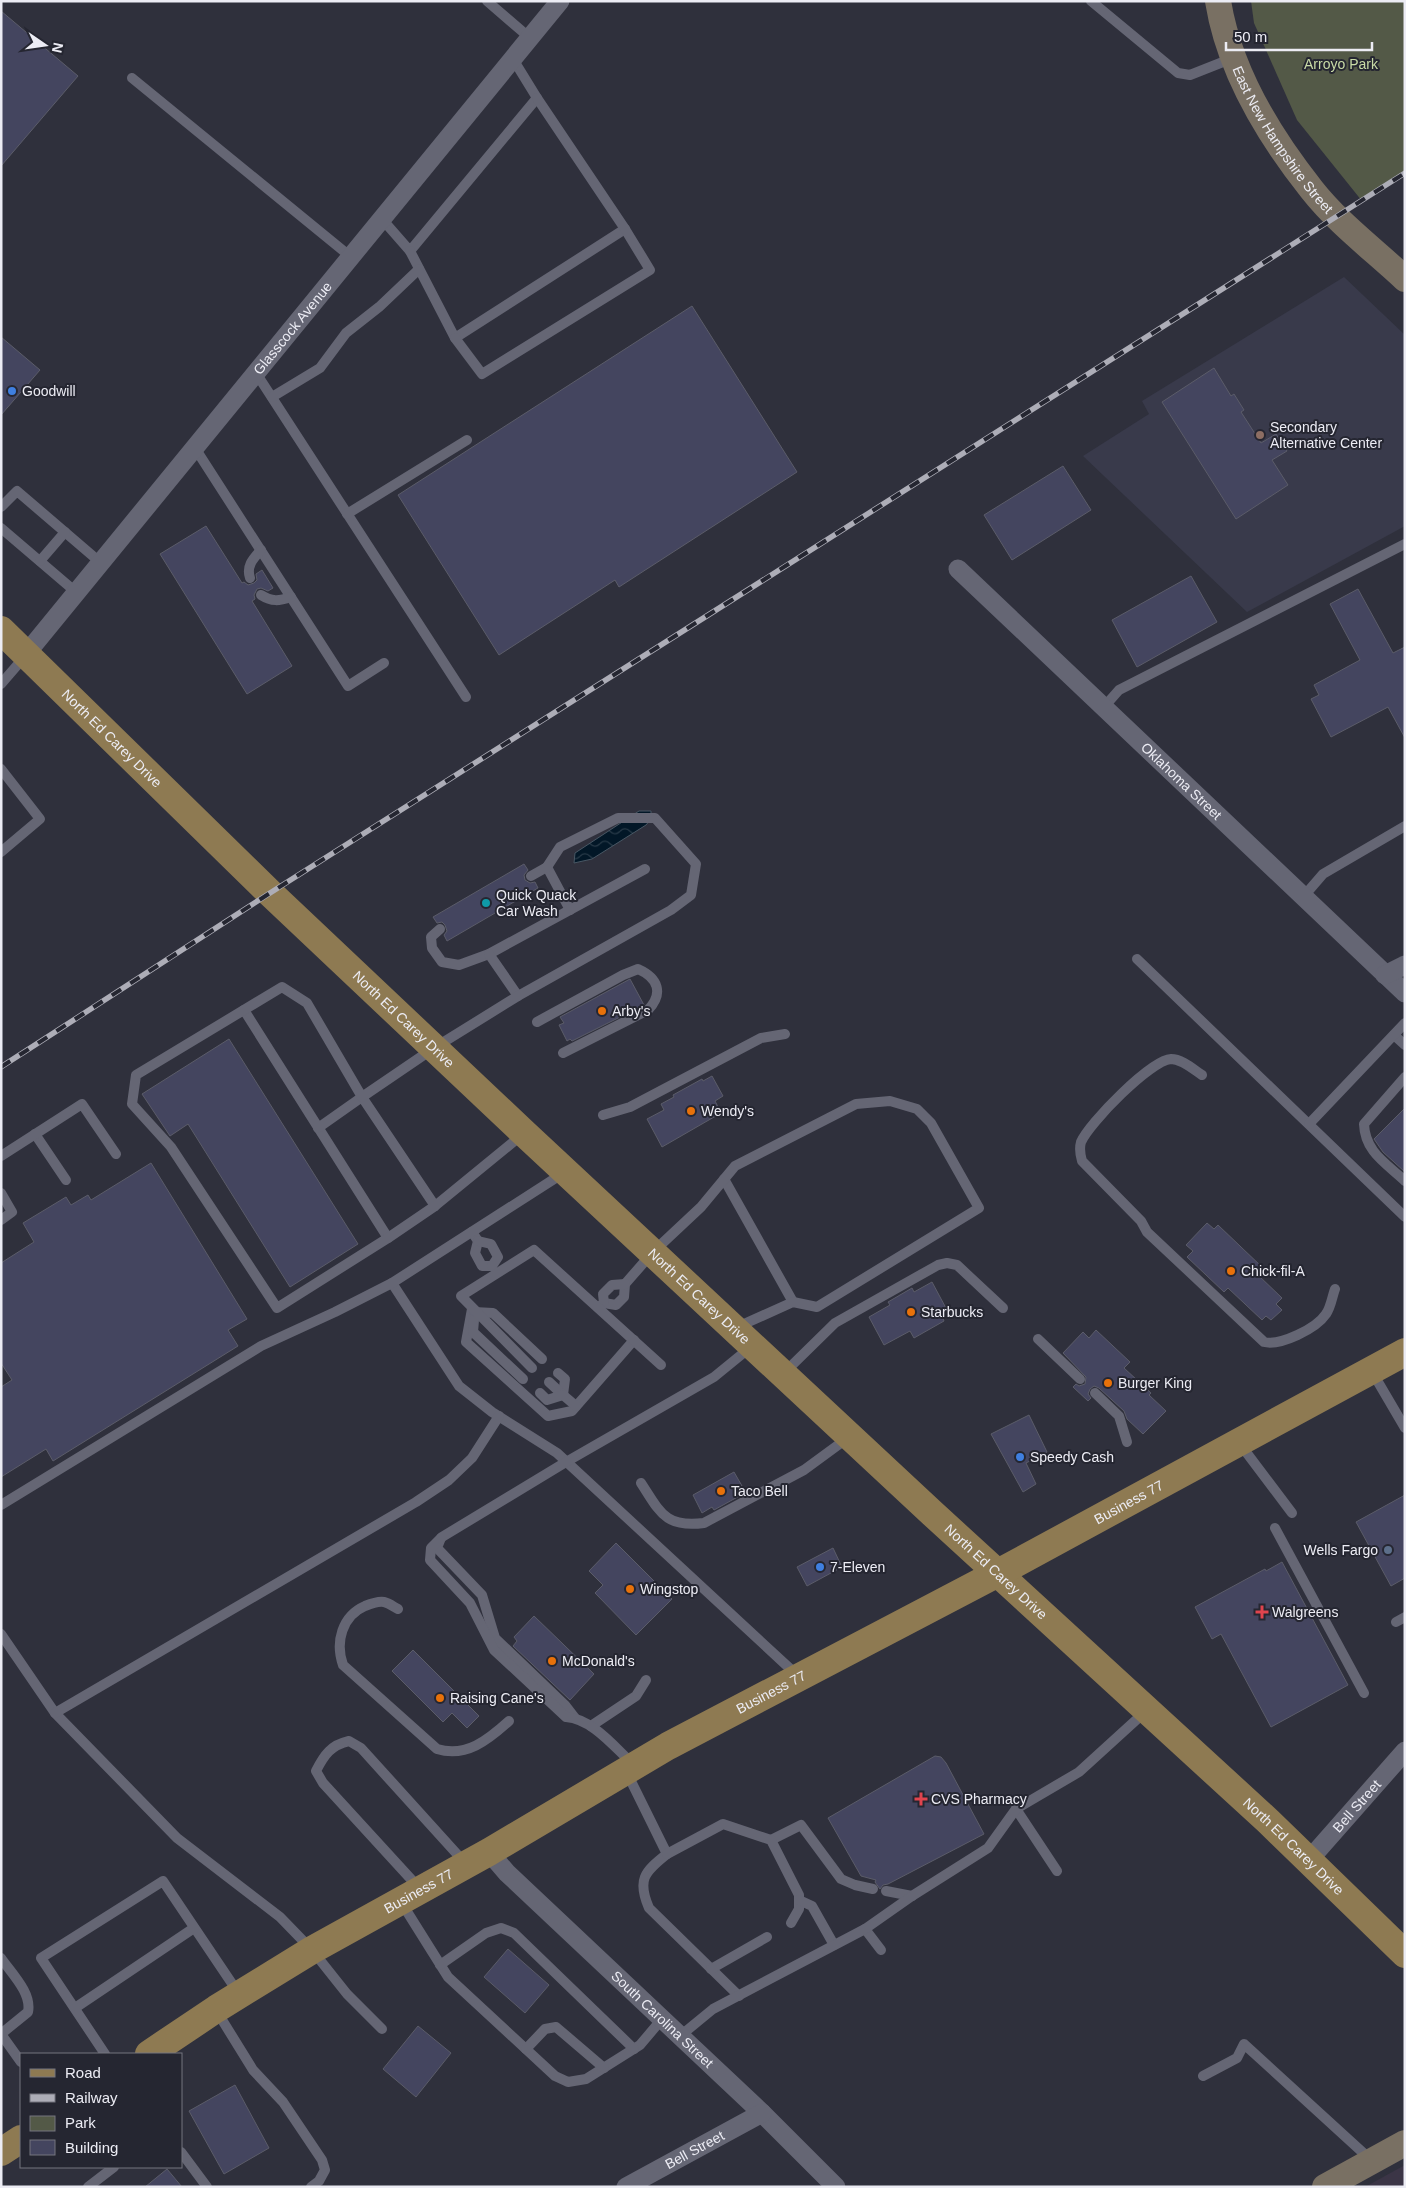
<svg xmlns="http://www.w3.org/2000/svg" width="1406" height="2188" viewBox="0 0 1406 2188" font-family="Helvetica,sans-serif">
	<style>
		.built { fill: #393a4b }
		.medical { fill: #3b3546 }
		.green { fill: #535947 }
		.water { fill: url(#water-waves); stroke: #485764 }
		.building { fill: #44455f; stroke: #5b5c69 }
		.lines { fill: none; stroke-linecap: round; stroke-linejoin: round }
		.lane { stroke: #656674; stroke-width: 10 }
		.street { stroke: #656674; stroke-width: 19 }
		.secondary { stroke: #797063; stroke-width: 26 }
		.primary { stroke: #8e7a52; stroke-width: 28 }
		.rail-casing { stroke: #adadb7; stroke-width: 5.5 }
		.rail { stroke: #252631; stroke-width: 4; stroke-dasharray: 11; stroke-linecap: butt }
		.shop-dot { fill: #3f7fe0; stroke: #252631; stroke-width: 2 }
		.education-dot { fill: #8d6e63; stroke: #252631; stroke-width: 2 }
		.culture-dot { fill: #0f9aa8; stroke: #252631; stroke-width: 2 }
		.food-dot { fill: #e8710a; stroke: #252631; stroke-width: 2 }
		.service-dot { fill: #5c6f8a; stroke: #252631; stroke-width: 2 }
		.health-dot { fill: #e0444e; stroke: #252631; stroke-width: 2 }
		.labels { text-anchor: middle; stroke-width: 4; stroke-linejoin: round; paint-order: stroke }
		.park-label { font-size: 14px; fill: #c8daa6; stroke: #252631 }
		.street-label { font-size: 14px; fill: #ececf4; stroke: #252631 }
		.poi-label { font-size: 14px; fill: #ececf4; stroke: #252631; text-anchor: start }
	</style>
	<defs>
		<pattern id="water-waves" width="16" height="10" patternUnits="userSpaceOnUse" patternTransform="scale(1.25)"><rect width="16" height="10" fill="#021727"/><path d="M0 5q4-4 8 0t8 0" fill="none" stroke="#273947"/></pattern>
	</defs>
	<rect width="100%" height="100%" fill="#2f303c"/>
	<path class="built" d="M1344,277L1405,335V526L1247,612L1083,456L1149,414L1142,401Z"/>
	<path class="medical" d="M1405,2165V2187H1365Z"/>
	<path class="green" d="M1251,1H1405V174L1362,201L1297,120L1254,23Z"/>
	<path class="water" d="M639,811H651V819L646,825L592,859L574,863L575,853Z"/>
	<g class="building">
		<path d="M1,11L78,76L1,166Z"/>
		<path d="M692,306L797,472L619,587L615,580L499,655L398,495Z"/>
		<path d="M1,337L40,370L1,415Z"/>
		<path d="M1214,368L1231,396L1234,394L1244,410L1241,412L1261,443L1276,434L1287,451L1272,460L1288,485L1236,519L1162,402Z"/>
		<path d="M1063,466L1091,510L1012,560L984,515Z"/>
		<path d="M206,526L242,583L244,582L248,585L254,583L257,580L256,574L262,570L273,588L268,591L261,588L257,589L254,595L255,599L252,601L292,666L247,694L160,554Z"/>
		<path d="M1191,576L1217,622L1137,667L1112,620Z"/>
		<path d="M1358,589L1393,653L1405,647V738L1388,707L1331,737L1311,699L1319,695L1314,685L1360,660L1330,604Z"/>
		<path d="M524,864L528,870L524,875L525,880L530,883L535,882L538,888L447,941L444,935L447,931L445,925L442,922L437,923L433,917Z"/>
		<path d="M630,979L644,1005L572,1041L570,1039L567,1041L559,1025L564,1023L560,1017Z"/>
		<path d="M229,1039L358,1244L290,1287L188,1124L170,1136L142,1094Z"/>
		<path d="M712,1076L723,1096L715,1101L721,1113L662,1147L647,1119L664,1110L661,1104L674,1097L673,1095L702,1079L703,1081Z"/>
		<path d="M1405,1108V1172L1383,1152L1374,1139Z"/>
		<path d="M151,1163L247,1319L228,1330L238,1346L53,1461L46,1449L1,1477V1387L12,1380L1,1363V1263L34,1242L23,1223L66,1197L71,1205L88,1195L91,1200Z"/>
		<path d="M1207,1223L1214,1229L1218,1225L1263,1268L1257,1274L1282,1298L1276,1304L1282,1310L1271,1320L1266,1316L1262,1320L1228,1288L1224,1292L1187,1257L1193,1251L1186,1245Z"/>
		<path d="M932,1282L947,1310L941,1314L944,1321L914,1338L910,1331L884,1345L869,1317L890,1305L888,1302L912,1288L914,1292Z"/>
		<path d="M1096,1330L1130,1362L1124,1368L1151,1393L1149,1395L1166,1411L1143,1434L1127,1419L1124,1411L1099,1388L1094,1386L1090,1389L1088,1394L1091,1398L1088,1401L1073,1387L1076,1384L1079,1386L1085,1384L1086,1377L1063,1353L1083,1332L1089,1338Z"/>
		<path d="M1029,1415L1047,1452L1026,1463L1036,1484L1023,1492L991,1434Z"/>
		<path d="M734,1472L742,1486L739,1487L743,1494L714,1510L712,1507L702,1513L693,1495Z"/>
		<path d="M1405,1495V1578L1391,1586L1356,1522Z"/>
		<path d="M616,1543L672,1599L636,1635L595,1593L603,1585L589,1571Z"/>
		<path d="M833,1548L842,1567L807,1586L797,1567Z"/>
		<path d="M1282,1562L1348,1685L1271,1727L1221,1634L1212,1639L1195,1607L1265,1569L1266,1571Z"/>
		<path d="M534,1616L594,1674L570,1700L513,1646L517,1641L514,1637Z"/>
		<path d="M413,1650L479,1716L467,1728L452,1713L443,1722L392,1671Z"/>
		<path d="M935,1756L941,1757L946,1763L984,1834L888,1884L883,1885L880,1889L875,1882L876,1880L861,1876L828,1818Z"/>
		<path d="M508,1949L549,1985L525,2013L484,1977Z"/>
		<path d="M418,2026L451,2053L416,2097L383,2069Z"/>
		<path d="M235,2085L269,2148L224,2174L189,2111Z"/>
		<path d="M167,2169L182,2187H145Z"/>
	</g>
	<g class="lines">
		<g class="lane">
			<path d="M487,1L530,38"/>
			<path d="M1091,1L1178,73L1190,75L1233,58"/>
			<path d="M132,78L351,257"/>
			<path d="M382,219L410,251L537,98L513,59"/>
			<path d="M410,251L455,338L625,229"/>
			<path d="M455,338L482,374L650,270L625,229L537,98"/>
			<path d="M256,373L466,697"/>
			<path d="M272,397L320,368L346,333L379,307L419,269"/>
			<path d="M195,448L348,686L384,663"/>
			<path d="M1,507L17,491L101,563"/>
			<path d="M347,514L467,440"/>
			<path d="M1,528L77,593"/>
			<path d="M40,561L65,532"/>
			<path d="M250,578C246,566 253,559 261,550"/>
			<path d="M261,595C272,602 279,601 291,597"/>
			<path d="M1,684L26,655"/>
			<path d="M1104,707L1119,690L1405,544"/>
			<path d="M1,769L40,819L1,852"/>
			<path d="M547,867L570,910"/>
			<path d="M1304,896L1323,874L1405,826"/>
			<path d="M440,929L431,937L432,948L442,962L459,965L489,954L645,869"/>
			<path d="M489,954L518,996"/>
			<path d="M1137,959L1405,1217"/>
			<path d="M244,1010L388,1238"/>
			<path d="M537,1022L623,975L638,969C658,978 664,993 648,1010L563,1053"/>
			<path d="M1394,1035L1405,1045"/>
			<path d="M1202,1075C1193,1069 1182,1059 1171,1059C1151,1060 1089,1123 1081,1142C1079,1149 1080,1154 1082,1161L1141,1221L1147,1232L1264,1342C1280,1346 1316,1329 1326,1314C1331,1307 1332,1297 1335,1289"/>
			<path d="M1405,1077L1364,1124C1365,1152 1386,1163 1405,1181"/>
			<path d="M603,1115L630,1107L761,1038L785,1034"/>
			<path d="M1309,1124L1405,1023"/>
			<path d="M318,1128L362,1097L435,1206"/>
			<path d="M35,1134L66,1180"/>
			<path d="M523,1134L435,1206L388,1238L277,1308L171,1147L132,1104L136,1075L282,987L307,1003L362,1097L434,1048L518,996L671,910L691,895L696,864L655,818H618L560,847L547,867L531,876"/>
			<path d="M1,1156L82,1104L116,1154"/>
			<path d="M724,1179L793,1302"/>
			<path d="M1,1193L12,1212L1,1220"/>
			<path d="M472,1232L478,1241L475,1253L482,1266H492"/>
			<path d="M478,1241L491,1244L498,1257L492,1266"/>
			<path d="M392,1283L459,1386L492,1412L557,1453L798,1676"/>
			<path d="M604,1303L616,1305L624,1297L625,1284L653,1252L701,1207L735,1166L856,1104L890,1101L917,1109L931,1123L979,1208L817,1307L793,1302L735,1328"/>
			<path d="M600,1306L604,1303L603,1294L612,1285L625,1284"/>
			<path d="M472,1309L466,1342L548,1416L572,1411L634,1340"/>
			<path d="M474,1312L493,1313L542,1359"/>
			<path d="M474,1320L473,1332L523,1379"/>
			<path d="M1038,1339L1080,1379"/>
			<path d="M532,1368L461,1296L534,1250L661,1365"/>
			<path d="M1371,1370L1405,1428"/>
			<path d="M558,1373L565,1379L563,1395"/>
			<path d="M784,1373L835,1323L938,1265L947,1263L957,1265L1003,1308"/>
			<path d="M549,1382L563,1395"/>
			<path d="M540,1393L547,1400L563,1395L576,1406"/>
			<path d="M1095,1393L1119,1416L1127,1442"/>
			<path d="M1240,1444L1292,1513"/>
			<path d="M641,1483C660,1512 665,1528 704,1523L804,1470L849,1437"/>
			<path d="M1,1505L261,1346L335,1312L392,1283L565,1172"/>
			<path d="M1275,1528L1364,1693"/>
			<path d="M441,1538L437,1548L482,1595L495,1638L565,1705L575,1718"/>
			<path d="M398,1609C394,1607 389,1603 384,1602C379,1601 370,1604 365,1606C342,1616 335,1642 343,1665L437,1749C466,1758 488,1740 509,1721"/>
			<path d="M1396,1622L1405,1617"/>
			<path d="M1,1634L55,1713L177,1838L280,1917L312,1950L347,1994L382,2029"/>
			<path d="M55,1713L416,1502L449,1480L472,1458L499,1416"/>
			<path d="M591,1726L636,1696L646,1680"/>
			<path d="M634,1765C615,1748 593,1719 566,1717L494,1650L470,1603L430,1560L431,1548L442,1537L566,1462L714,1377L752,1346"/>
			<path d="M626,1771L667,1854C644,1872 637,1880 649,1908L739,1996"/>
			<path d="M771,1840L801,1825L841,1879L855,1885L873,1889"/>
			<path d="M667,1854L723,1824L771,1840L799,1895V1909L791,1923"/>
			<path d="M1057,1871L1016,1809L1079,1772L1146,1711"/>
			<path d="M420,1889L323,1783L316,1771C324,1755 331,1745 349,1741L361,1748L466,1864"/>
			<path d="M886,1891L912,1896"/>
			<path d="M799,1900L812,1906L834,1945"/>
			<path d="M401,1902L448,1977L555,2076L568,2082L586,2079L640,2045L662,2019"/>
			<path d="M865,1929L881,1950"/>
			<path d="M1,1958C12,1974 32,1993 28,2012L1,2034"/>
			<path d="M440,1965L486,1933L501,1928L514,1933L634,2049"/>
			<path d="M711,1969L767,1937"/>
			<path d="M75,2008L194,1928"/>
			<path d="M216,2010L253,2070L283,2102L322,2160L325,2170L319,2181L311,2187"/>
			<path d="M1,2034L21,2062"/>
			<path d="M680,2036L713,2009L865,1929L912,1896L988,1848L1016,1809"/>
			<path d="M526,2049L545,2029L556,2027L604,2068"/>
			<path d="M105,2054L41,1958L163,1881L239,1994"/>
			<path d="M1203,2076L1237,2058L1244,2044L1371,2160"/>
			<path d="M181,2152L207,2187"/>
			<path d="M88,2187L114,2167"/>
		</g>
		<g class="street">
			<path id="s1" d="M958,569L1405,993"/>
			<path id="s2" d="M26,654L560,1"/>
			<path d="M1385,975L1405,965"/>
			<path id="s3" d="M489,1852L507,1873L762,2113L836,2187"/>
			<path id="s4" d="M1309,1860L1405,1751"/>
			<path id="s5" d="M626,2187L762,2113"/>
		</g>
		<g class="secondary">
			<path id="s6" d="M1218,1C1229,70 1269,136 1312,190C1338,223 1374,250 1405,279"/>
			<path d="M1325,2187L1405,2143"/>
		</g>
		<g class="primary">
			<path id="s7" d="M1,630L270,893L524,1133L932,1513L1268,1821L1405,1954"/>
			<path id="s8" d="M149,2054L216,2009L312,1950L489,1852L668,1746L998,1573L1405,1352"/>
			<path d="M1,2152L21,2139"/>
		</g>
		<defs>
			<path id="rail" d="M1,1067L270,893L1405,173"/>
		</defs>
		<use href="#rail" class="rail-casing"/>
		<use href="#rail" class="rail"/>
	</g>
	<g class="shop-dot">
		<circle cx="12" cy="391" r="5"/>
		<circle cx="1020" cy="1457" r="5"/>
		<circle cx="820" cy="1567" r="5"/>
	</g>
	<circle class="education-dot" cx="1260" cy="435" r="5"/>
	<circle class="culture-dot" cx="486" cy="903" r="5"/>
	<g class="food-dot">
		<circle cx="602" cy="1011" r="5"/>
		<circle cx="691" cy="1111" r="5"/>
		<circle cx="1231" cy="1271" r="5"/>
		<circle cx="911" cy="1312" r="5"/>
		<circle cx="1108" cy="1383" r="5"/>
		<circle cx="721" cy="1491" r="5"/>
		<circle cx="630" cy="1589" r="5"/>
		<circle cx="552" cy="1661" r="5"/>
		<circle cx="440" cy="1698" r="5"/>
	</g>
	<circle class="service-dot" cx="1388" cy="1550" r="5"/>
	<g class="health-dot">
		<path d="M1259.5 1604.5h5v5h5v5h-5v5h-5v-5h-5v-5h5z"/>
		<path d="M918.5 1791.5h5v5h5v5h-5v5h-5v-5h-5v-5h5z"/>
	</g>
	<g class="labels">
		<g class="park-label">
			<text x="1341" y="69">Arroyo Park</text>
		</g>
		<g class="street-label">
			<text dy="5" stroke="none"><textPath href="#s6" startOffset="155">East New Hampshire Street</textPath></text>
			<text dy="5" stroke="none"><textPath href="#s2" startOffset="421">Glasscock Avenue</textPath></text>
			<text dy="5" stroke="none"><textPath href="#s7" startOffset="155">North Ed Carey Drive</textPath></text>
			<text dy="5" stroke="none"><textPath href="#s1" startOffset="308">Oklahoma Street</textPath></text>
			<text dy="5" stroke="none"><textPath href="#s7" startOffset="560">North Ed Carey Drive</textPath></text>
			<text dy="5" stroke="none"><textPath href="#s7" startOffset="965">North Ed Carey Drive</textPath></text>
			<text dy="5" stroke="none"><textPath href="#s8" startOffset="1125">Business 77</textPath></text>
			<text dy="5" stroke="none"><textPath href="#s7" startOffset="1370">North Ed Carey Drive</textPath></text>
			<text dy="5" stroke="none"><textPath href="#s8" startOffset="720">Business 77</textPath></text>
			<text dy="5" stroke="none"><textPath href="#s4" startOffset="72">Bell Street</textPath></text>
			<text dy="5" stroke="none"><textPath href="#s7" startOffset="1775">North Ed Carey Drive</textPath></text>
			<text dy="5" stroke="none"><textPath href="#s8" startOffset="315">Business 77</textPath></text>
			<text dy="5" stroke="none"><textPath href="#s3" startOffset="241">South Carolina Street</textPath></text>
			<text dy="5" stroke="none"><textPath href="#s5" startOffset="78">Bell Street</textPath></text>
		</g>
		<g class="poi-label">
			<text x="22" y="396">Goodwill</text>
			<text x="1270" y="432">Secondary<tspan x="1270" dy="16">Alternative Center</tspan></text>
			<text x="496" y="900">Quick Quack<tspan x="496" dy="16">Car Wash</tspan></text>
			<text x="612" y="1016">Arby's</text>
			<text x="701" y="1116">Wendy's</text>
			<text x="1241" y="1276">Chick-fil-A</text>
			<text x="921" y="1317">Starbucks</text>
			<text x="1118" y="1388">Burger King</text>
			<text x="1030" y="1462">Speedy Cash</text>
			<text x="731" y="1496">Taco Bell</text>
			<text x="1378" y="1555" text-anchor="end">Wells Fargo</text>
			<text x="830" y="1572">7-Eleven</text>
			<text x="640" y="1594">Wingstop</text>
			<text x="1272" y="1617">Walgreens</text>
			<text x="562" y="1666">McDonald's</text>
			<text x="450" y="1703">Raising Cane's</text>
			<text x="931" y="1804">CVS Pharmacy</text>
		</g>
	</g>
	<rect width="1406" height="2188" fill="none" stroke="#ececf4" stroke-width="5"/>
	<rect x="20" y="2053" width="162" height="115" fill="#252631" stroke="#75757f"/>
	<rect x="30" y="2069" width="25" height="8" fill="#8e7a52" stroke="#75757f"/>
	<text x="65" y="2078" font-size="15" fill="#ececf4">Road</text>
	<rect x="30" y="2094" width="25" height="8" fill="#adadb7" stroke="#75757f"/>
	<text x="65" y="2103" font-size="15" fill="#ececf4">Railway</text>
	<rect x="30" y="2116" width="25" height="15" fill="#535947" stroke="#75757f"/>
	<text x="65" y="2128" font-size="15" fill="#ececf4">Park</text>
	<rect x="30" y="2140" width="25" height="15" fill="#44455f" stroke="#75757f"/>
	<text x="65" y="2153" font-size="15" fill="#ececf4">Building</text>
	<g transform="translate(45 45) rotate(103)" stroke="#252631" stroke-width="4" paint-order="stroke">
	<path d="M0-4L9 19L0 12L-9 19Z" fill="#ececf4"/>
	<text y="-8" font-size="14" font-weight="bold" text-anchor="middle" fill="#ececf4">N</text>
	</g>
	<path d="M1226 42v8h146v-8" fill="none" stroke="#ececf4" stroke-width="2.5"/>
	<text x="1234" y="42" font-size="15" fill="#ececf4" stroke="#252631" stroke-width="4" paint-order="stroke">50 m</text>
</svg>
